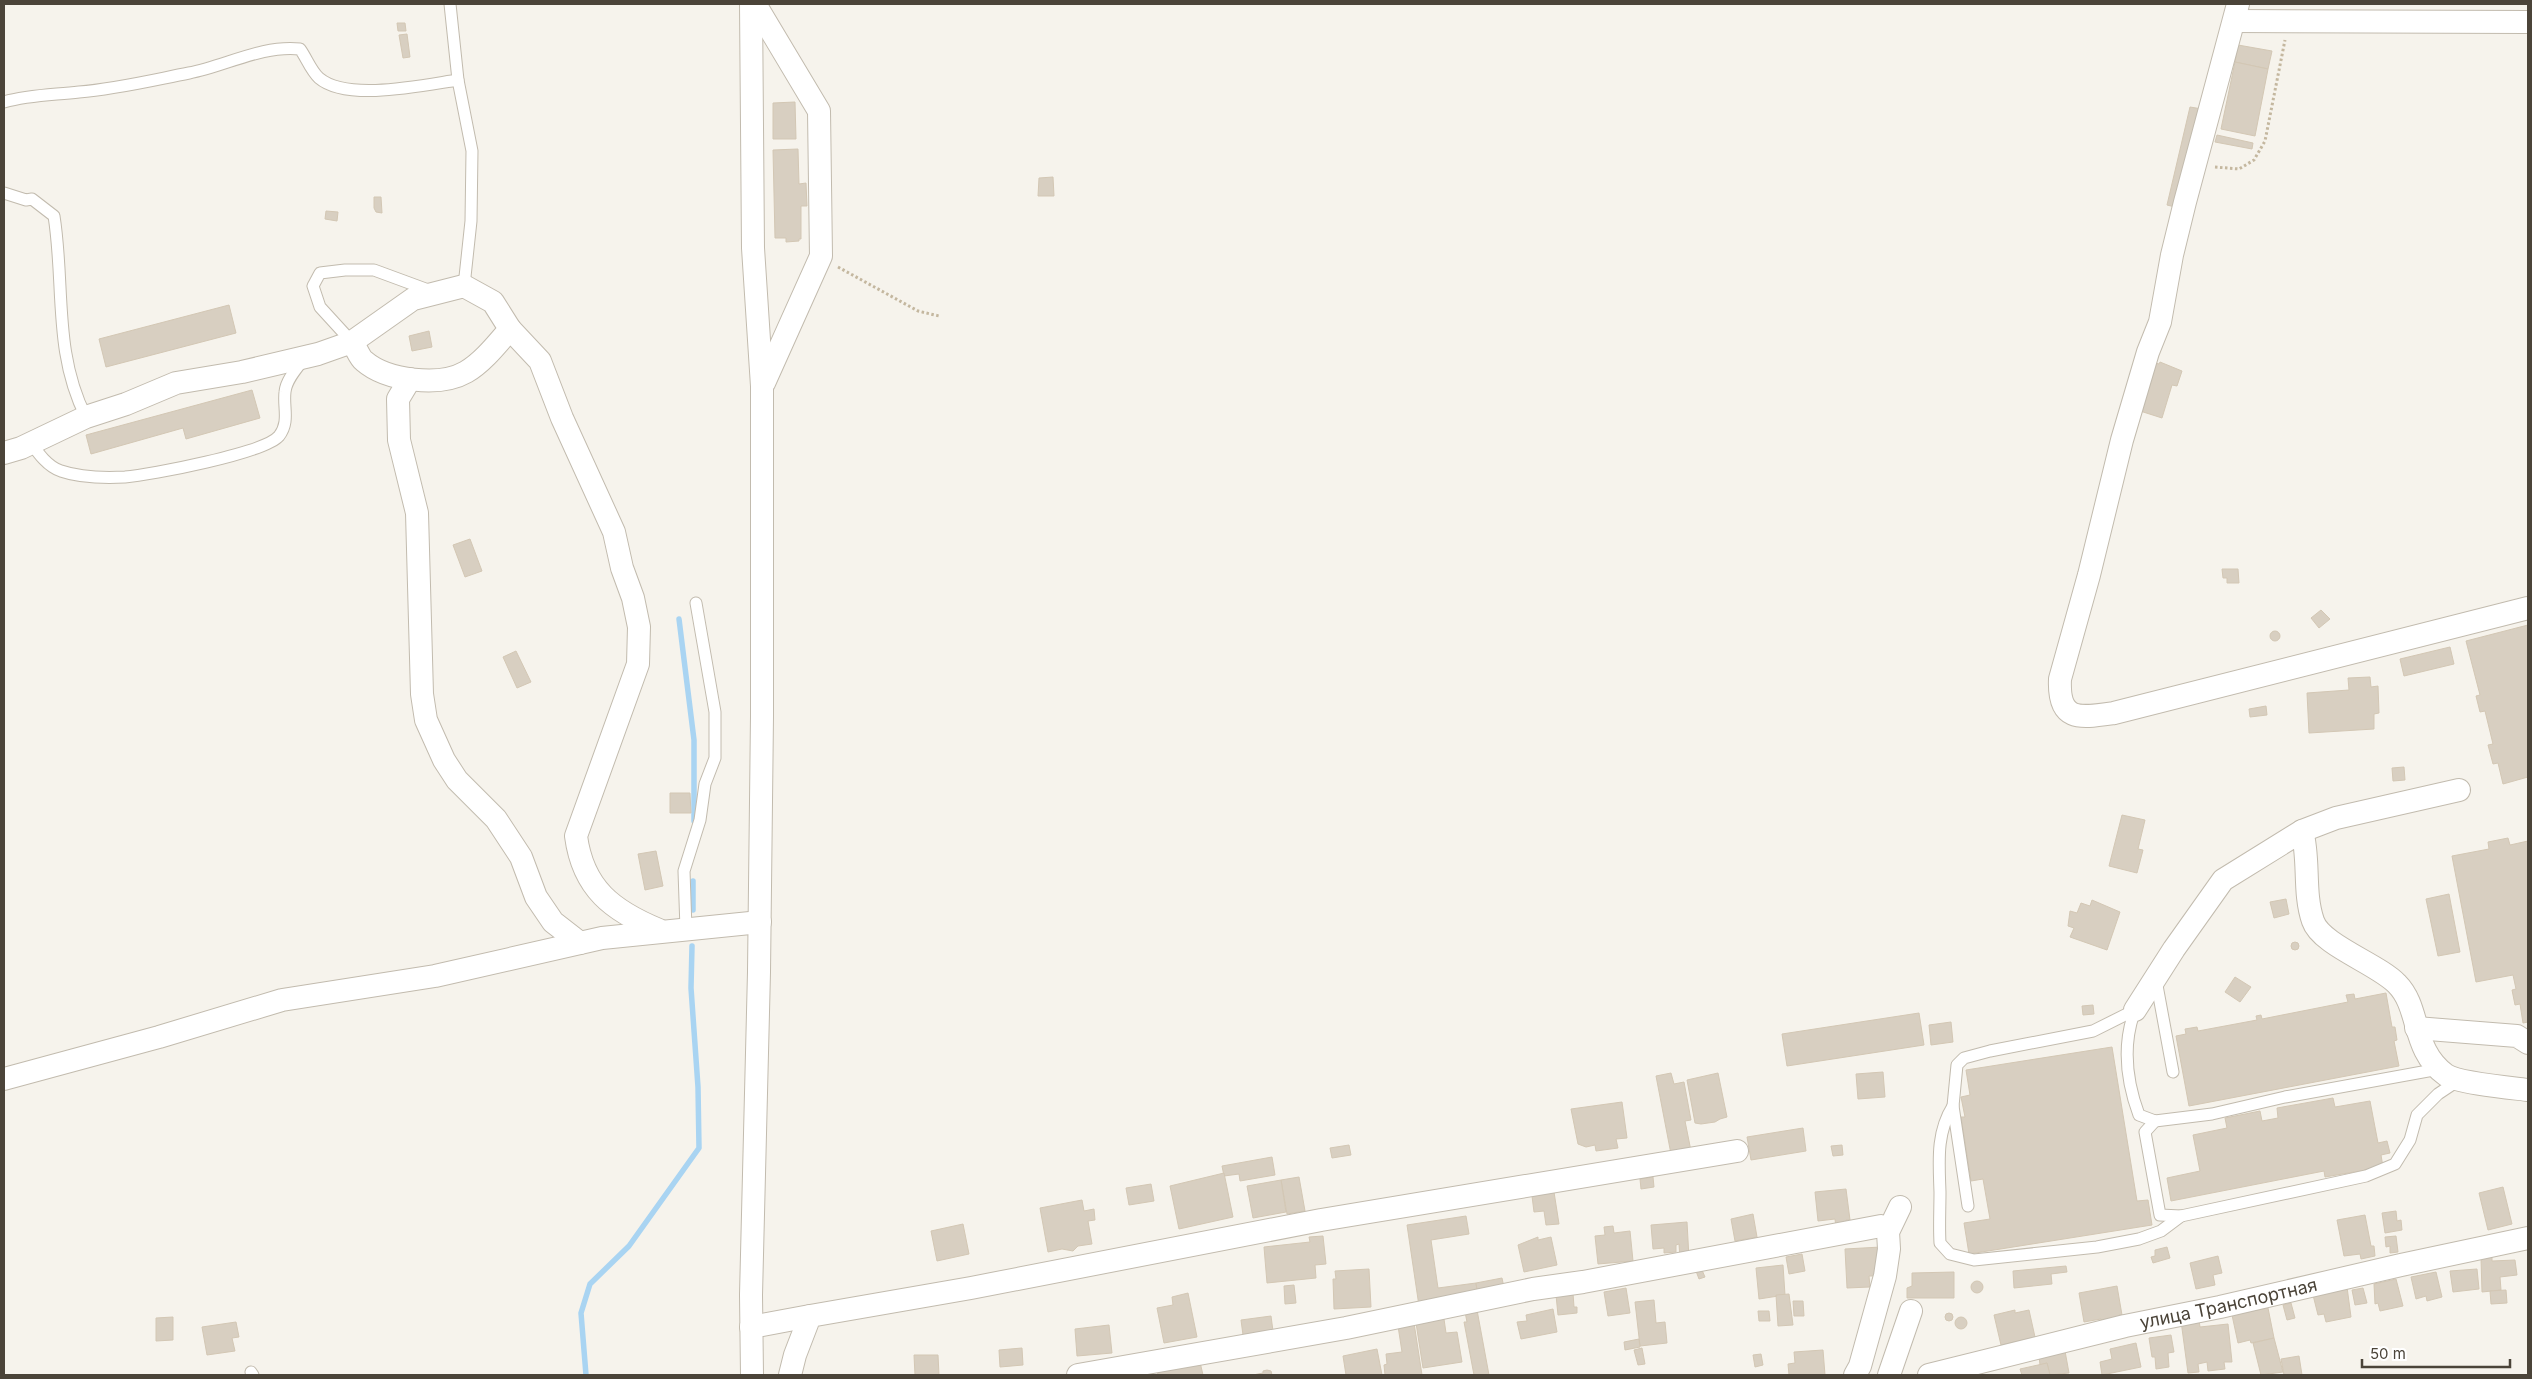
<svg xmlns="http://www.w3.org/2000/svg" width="2532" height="1379" viewBox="0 0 2532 1379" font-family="Inter,sans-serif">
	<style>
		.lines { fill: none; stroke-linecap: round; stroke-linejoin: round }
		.stream { stroke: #a9d4f2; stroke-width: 5.5 }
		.building { fill: #d8cfc1; stroke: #d3c7b4 }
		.lane-casing { stroke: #c2bbae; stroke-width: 13 }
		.street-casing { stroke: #c2bbae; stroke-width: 24 }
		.path { stroke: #c4b79f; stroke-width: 3; stroke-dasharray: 2.5 2.5; stroke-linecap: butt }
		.lane { stroke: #fff; stroke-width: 11 }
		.street { stroke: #fff; stroke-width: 22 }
		.labels { text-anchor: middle; stroke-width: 5; stroke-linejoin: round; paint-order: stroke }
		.street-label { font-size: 18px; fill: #4b4439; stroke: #fff }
	</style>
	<rect width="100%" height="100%" fill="#f6f3ec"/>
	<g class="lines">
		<g class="stream">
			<path d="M679,619L694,740V821"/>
			<path d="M693,910V881"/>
			<path d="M586,1375L581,1313L590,1284L629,1246L699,1148L698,1087L691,988L692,946"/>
		</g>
	</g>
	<g class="building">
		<path d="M397,23H405L406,31H398Z"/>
		<path d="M407,34L410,57L403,58L399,35Z"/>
		<path d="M2238,45L2272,51L2268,69L2235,62Z"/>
		<path d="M2235,62L2268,69L2255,136L2221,129Z"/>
		<path d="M795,102L796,139H773V103Z"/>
		<path d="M2190,107L2202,109L2179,208L2167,205Z"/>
		<path d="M2217,135L2253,143L2252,149L2215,142Z"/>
		<path d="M798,149L799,184L806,183L807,206H801V239H799V241L786,242V238H775L773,150Z"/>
		<path d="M1053,177L1054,196H1038L1039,178Z"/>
		<path d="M374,197H381L382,213L376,212L374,208Z"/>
		<path d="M326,211L338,212L337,221L325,219Z"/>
		<path d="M229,305L236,333L106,367L99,339Z"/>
		<path d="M429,331L432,347L412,351L409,336Z"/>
		<path d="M2152,362L2159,364L2160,362L2182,371L2177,386L2172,385L2162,418L2137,410Z"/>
		<path d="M252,390L260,418L186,439L183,428L91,454L86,435Z"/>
		<path d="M470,539L482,571L465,577L453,545Z"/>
		<path d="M2222,569H2238L2239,583H2227V578H2223Z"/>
		<path d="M2321,610L2330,619L2319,628L2311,618Z"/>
		<path d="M2528,625V777L2503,784L2498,763L2493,764L2488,745L2493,744L2485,711L2480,712L2476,696L2480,695L2466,641Z"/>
		<circle cx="2275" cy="636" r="5"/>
		<path d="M2450,647L2454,664L2404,676L2400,659Z"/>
		<path d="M516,651L531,682L517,688L503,657Z"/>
		<path d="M2370,677L2371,687L2378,686L2379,713L2374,714V729L2309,733L2307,693L2349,690L2348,678Z"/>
		<path d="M2266,706L2267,715L2250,717L2249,709Z"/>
		<path d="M2404,767L2405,780L2393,781L2392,768Z"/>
		<path d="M670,793H690L691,813H670Z"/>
		<path d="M2122,815L2145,820L2138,849L2143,850L2137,873L2109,866Z"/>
		<path d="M2508,838L2510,845L2528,841V1022L2523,1023L2520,1004L2515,1005L2512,990L2516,989L2513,975L2476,982L2452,856L2489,849L2488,842Z"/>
		<path d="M656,851L663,886L645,890L638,854Z"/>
		<path d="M2449,894L2460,952L2438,956L2426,899Z"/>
		<path d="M2286,899L2289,914L2274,918L2270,902Z"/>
		<path d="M2092,900L2120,912L2107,950L2070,937L2074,928L2068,926L2070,911L2077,913L2081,903L2090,906Z"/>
		<circle cx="2295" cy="946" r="4"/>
		<path d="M2235,977L2251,987L2240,1002L2225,992Z"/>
		<path d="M2386,993L2392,1027H2395L2397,1040L2394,1041L2399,1066L2189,1106L2176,1036L2186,1034L2185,1029L2197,1027L2198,1031L2257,1020L2256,1016L2261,1015L2262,1019L2348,1002L2346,995L2354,994L2355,999Z"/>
		<path d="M2093,1005L2094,1014L2083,1015L2082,1006Z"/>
		<path d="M1919,1013L1924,1045L1787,1066L1782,1034Z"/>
		<path d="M1951,1022L1953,1042L1931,1045L1929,1025Z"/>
		<path d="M2112,1047L2137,1201L2148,1200L2152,1225L1969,1254L1964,1223L1990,1219L1983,1179L1971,1181L1961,1117H1965L1961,1097L1970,1095L1966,1070Z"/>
		<path d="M1883,1072L1885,1097L1858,1099L1856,1074Z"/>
		<path d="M1671,1073L1674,1084L1684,1082L1691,1120L1685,1121L1691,1151L1671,1154L1656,1076Z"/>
		<path d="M1718,1073L1727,1117L1720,1119L1715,1122L1701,1124L1695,1123L1687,1080Z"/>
		<path d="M2333,1098L2335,1107L2370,1101L2378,1143L2387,1141L2390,1153L2381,1155L2383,1167L2325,1177L2324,1171L2171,1201L2167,1178L2200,1171L2193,1135L2227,1128L2225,1118L2260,1111L2262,1121L2278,1118L2277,1108Z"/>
		<path d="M1622,1102L1627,1138L1616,1139L1618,1148L1596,1151L1595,1145L1586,1147L1578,1144L1571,1109Z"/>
		<path d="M1803,1128L1806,1151L1751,1160L1747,1137Z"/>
		<path d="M1349,1145L1351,1155L1332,1158L1330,1148Z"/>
		<path d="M1842,1145L1843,1155L1833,1156L1831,1146Z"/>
		<path d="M1272,1157L1275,1175L1240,1181L1239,1174L1224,1176L1222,1166Z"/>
		<path d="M1224,1173L1233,1217L1179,1229L1170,1186Z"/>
		<path d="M1299,1177L1305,1211L1287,1214L1281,1180Z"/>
		<path d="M1653,1177L1654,1187L1641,1189L1640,1179Z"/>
		<path d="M1281,1180L1286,1212L1253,1218L1247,1186Z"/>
		<path d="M1151,1184L1154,1201L1129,1205L1126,1188Z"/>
		<path d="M2503,1187L2512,1224L2488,1230L2479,1193Z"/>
		<path d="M1846,1189L1850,1220H1846L1847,1226L1836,1228L1835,1219L1818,1221L1815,1192Z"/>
		<path d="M1554,1192L1559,1224L1546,1225L1544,1211L1534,1212L1532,1196Z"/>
		<path d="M1082,1200L1084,1211L1094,1209L1095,1220L1088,1221L1092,1244L1078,1246L1073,1251L1062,1249L1048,1252L1040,1208Z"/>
		<path d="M2396,1211L2397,1221L2401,1220L2402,1230L2385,1233L2382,1213Z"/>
		<path d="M1753,1214L1757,1237L1735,1241L1731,1219Z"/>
		<path d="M2365,1215L2371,1246H2374L2375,1256L2361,1259L2360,1254L2344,1256L2337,1220Z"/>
		<path d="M1466,1216L1469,1234L1431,1240L1438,1288L1476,1283L1478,1297L1419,1306L1407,1225Z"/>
		<path d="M1687,1222L1689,1258L1680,1259L1679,1244L1676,1245V1252L1664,1253V1248L1653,1249L1651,1225Z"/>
		<path d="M963,1224L969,1254L937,1261L931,1231Z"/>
		<path d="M1613,1226L1614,1233L1630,1231L1633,1261L1598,1264L1595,1236L1605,1235L1604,1227Z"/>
		<path d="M1323,1236L1326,1264L1315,1265L1316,1278L1267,1283L1264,1247L1310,1242L1309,1237Z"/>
		<path d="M2396,1236L2398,1252L2390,1253V1246L2386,1247L2385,1237Z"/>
		<path d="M1538,1237V1240L1551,1237L1557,1265L1524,1272L1518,1245Z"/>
		<path d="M1881,1247L1876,1276H1869L1870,1287L1847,1288L1845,1249Z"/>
		<path d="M2167,1247L2170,1258L2153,1263L2151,1257L2155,1256V1250Z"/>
		<path d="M1802,1254L1805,1271L1789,1274L1786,1257Z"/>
		<path d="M2218,1256L2222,1273L2213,1275L2215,1285L2196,1289L2190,1263Z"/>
		<path d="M2492,1257V1261L2515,1260L2517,1275L2500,1277L2501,1290L2482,1292L2481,1258Z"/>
		<path d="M1783,1265L1785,1295L1759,1299L1756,1268Z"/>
		<path d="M2066,1266L2067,1272L2051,1274L2052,1284L2014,1288L2013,1271Z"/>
		<path d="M1369,1269L1371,1307L1334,1309L1333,1279H1336L1335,1271Z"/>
		<path d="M2477,1269L2479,1289L2453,1292L2450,1271Z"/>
		<path d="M1702,1270L1705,1277L1699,1279L1696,1271Z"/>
		<path d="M1954,1272V1298H1907V1288L1912,1286V1273Z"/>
		<path d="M2436,1272L2442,1297L2427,1301L2426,1296L2416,1299L2411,1277Z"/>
		<path d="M1502,1278L1505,1292L1478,1297L1476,1283Z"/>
		<path d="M2396,1279L2403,1306L2380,1311L2378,1303L2375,1304L2374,1284Z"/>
		<circle cx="1977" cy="1287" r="6"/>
		<path d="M1294,1285L1296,1303L1285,1304L1284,1286Z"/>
		<path d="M2117,1286L2122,1315H2119L2120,1320L2102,1323L2101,1319L2084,1322L2079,1293Z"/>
		<path d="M2347,1287L2351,1317L2326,1322L2324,1314L2318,1315L2313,1295Z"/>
		<path d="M1626,1288L1630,1313L1608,1316L1604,1292Z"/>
		<path d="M2363,1288L2367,1303L2355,1305L2352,1290Z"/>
		<path d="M2506,1290L2507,1303L2491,1304L2490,1291Z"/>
		<path d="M1188,1293L1197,1337L1164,1343L1157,1308L1173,1305L1172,1297Z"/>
		<path d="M1573,1293L1574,1307H1577V1313L1558,1315L1556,1295Z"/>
		<path d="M1789,1294L1793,1325L1778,1326L1776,1295Z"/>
		<path d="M1654,1300L1656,1323L1665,1322L1667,1343L1640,1346L1635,1302Z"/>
		<path d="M1793,1301H1803L1804,1316H1794Z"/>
		<path d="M2291,1303L2295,1318L2287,1320L2283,1305Z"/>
		<path d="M2268,1308L2274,1338L2251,1343L2250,1340L2238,1343L2232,1315Z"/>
		<path d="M1553,1309L1557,1332L1521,1339L1517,1322L1527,1321L1526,1315Z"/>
		<path d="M1477,1310L1489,1375H1474L1464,1322H1467L1465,1312Z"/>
		<path d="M2015,1310V1313L2029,1310L2035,1337L2001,1345L1994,1315Z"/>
		<path d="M1758,1311H1769L1770,1321H1759Z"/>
		<circle cx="1949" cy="1317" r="4"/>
		<path d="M1271,1316L1273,1331L1243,1335L1241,1320Z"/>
		<circle cx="1961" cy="1323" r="6"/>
		<path d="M173,1317V1340L156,1341V1318Z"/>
		<path d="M1444,1319L1446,1333L1457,1332L1462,1362L1423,1368L1416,1323Z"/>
		<path d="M2199,1320L2200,1327L2228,1324L2232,1362H2224L2225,1369L2208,1371L2207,1362L2198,1364L2199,1372L2188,1373L2181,1321Z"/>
		<path d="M236,1322L239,1337L232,1338L235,1351L207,1355L202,1327Z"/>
		<path d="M1414,1323L1422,1375H1385L1384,1365L1387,1364L1386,1354L1402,1352L1398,1326Z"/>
		<path d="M1109,1325L1112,1353L1077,1356L1075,1329Z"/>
		<path d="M2171,1335L2174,1352L2168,1353L2169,1367L2156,1369L2155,1357H2152L2149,1338Z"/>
		<path d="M2274,1338L2283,1372L2261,1375L2253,1343Z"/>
		<path d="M1639,1339L1640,1347L1625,1350L1624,1342Z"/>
		<path d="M2136,1343L2141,1367L2102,1375L2100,1362L2112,1359L2110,1349Z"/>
		<path d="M1022,1348L1023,1365L1000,1367L999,1350Z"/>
		<path d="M1642,1348L1645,1364L1638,1365L1634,1350Z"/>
		<path d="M1377,1349L1382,1375H1346L1343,1356Z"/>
		<path d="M1823,1350L1825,1375H1789L1788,1364L1795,1363L1794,1352Z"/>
		<path d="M2065,1351L2069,1373L2050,1375L2047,1363L2040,1365L2039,1356Z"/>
		<path d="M1761,1354L1763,1365L1755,1367L1753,1355Z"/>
		<path d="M914,1355H938L939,1375H915Z"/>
		<path d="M2299,1356L2302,1375H2284L2281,1359Z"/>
		<path d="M1200,1362L1203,1375H1158L1157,1370Z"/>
		<path d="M2047,1363L2050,1375H2022L2020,1369Z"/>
		<path d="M1267,1370L1271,1371L1272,1375H1253L1263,1373V1371Z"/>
	</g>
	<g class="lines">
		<defs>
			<g id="lane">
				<path d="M450,4L458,80L472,151L471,221L464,286"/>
				<path d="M4,102C29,95 53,95 79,92C116,89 153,80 189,73C226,66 261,45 300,49C306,57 311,71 319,78C347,102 424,85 458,80"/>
				<path d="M4,193L26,200L32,199L54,216C65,285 53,352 86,417"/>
				<path d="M352,342L320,307L313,286L320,273L345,270H374L431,291"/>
				<path d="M31,443C38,453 48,467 61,471C81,478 104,478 125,477C150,475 265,453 279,436C290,422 283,407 285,392C286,380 297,368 304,359"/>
				<path d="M686,929L684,871L700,820L705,784L715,758V712L696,603"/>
				<path d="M2156,980L2173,1072"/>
				<path d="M2135,1010C2122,1045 2126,1080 2139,1115L2155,1121L2212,1114L2285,1097L2439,1069"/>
				<path d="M1953,1106C1936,1133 1939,1162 1940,1192C1940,1209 1939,1226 1940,1243L1950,1254L1974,1260L2097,1247L2139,1239L2161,1231L2181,1216"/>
				<path d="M2155,1121L2145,1132L2160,1215L2181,1216L2366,1176L2395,1164L2410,1140L2417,1115L2438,1094L2453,1084L2461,1083"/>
				<path d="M1968,1206L1953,1106L1957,1065L1964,1058L1990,1051L2093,1031L2135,1010"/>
				<path d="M251,1372L253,1375"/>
			</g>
			<g id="street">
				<path d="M751,4L753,248L762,386V716L759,972L751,1295L752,1375"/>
				<path d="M755,4L819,111L821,256L764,383"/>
				<path d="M2238,4L2185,202L2172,255L2160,322L2148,352L2122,440L2089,575L2060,679C2058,722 2079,718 2114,713L2528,608"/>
				<path d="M2235,21L2528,22"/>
				<path d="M510,329L540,361L562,418L614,532L622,568L633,598L639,627L638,664L576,836C583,889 613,911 659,930"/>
				<path d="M410,379L398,399L399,440L417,513L422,694L426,720L444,760L457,780L496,819L521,857L536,897L553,922L580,943"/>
				<path d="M4,453L21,448L86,417L126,404L176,383L242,372L318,354L352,342L413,299L464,286L493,302L510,329C497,344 483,362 466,372C440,387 387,381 364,361C359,357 356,347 352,342"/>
				<path d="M2302,831L2336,818L2459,790"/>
				<path d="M2135,1010L2174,949L2223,880L2302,831C2310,860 2303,892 2313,921C2321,945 2378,964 2397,984C2421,1008 2411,1050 2446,1075C2458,1083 2512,1088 2528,1090"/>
				<path d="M2416,1028L2517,1036L2528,1043"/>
				<path d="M4,1079L159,1037L282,1000L435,976L602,938L760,922"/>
				<path d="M751,1327L810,1316"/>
				<path d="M790,1375L795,1355L810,1316L971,1288L1321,1220L1737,1151"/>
				<path d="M1078,1375L1346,1328L1533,1289L1583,1282L1881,1226L1888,1232"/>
				<path d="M1855,1375L1860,1366L1885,1276L1889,1249L1888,1232L1900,1207"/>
				<path d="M1889,1375L1911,1311"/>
				<path id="s1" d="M1929,1375L2125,1326L2220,1307L2401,1265L2528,1238"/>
			</g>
		</defs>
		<use href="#lane" class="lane-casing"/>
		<use href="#street" class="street-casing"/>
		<g class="path">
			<path d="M2215,167L2239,169L2254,160L2265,141L2285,40"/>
			<path d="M838,267L918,311L939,316"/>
		</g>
		<use href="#lane" class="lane"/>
		<use href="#street" class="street"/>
	</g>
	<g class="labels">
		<g class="street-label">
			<text dy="6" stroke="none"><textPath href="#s1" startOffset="308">улица Транспортная</textPath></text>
		</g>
	</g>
	<rect width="2532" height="1379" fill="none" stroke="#4b4439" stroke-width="10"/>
	<path d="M2362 1359v8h148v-8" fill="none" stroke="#4b4439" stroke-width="2.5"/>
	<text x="2370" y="1359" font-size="15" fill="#4b4439" stroke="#ffffff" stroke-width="4" paint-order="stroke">50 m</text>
</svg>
